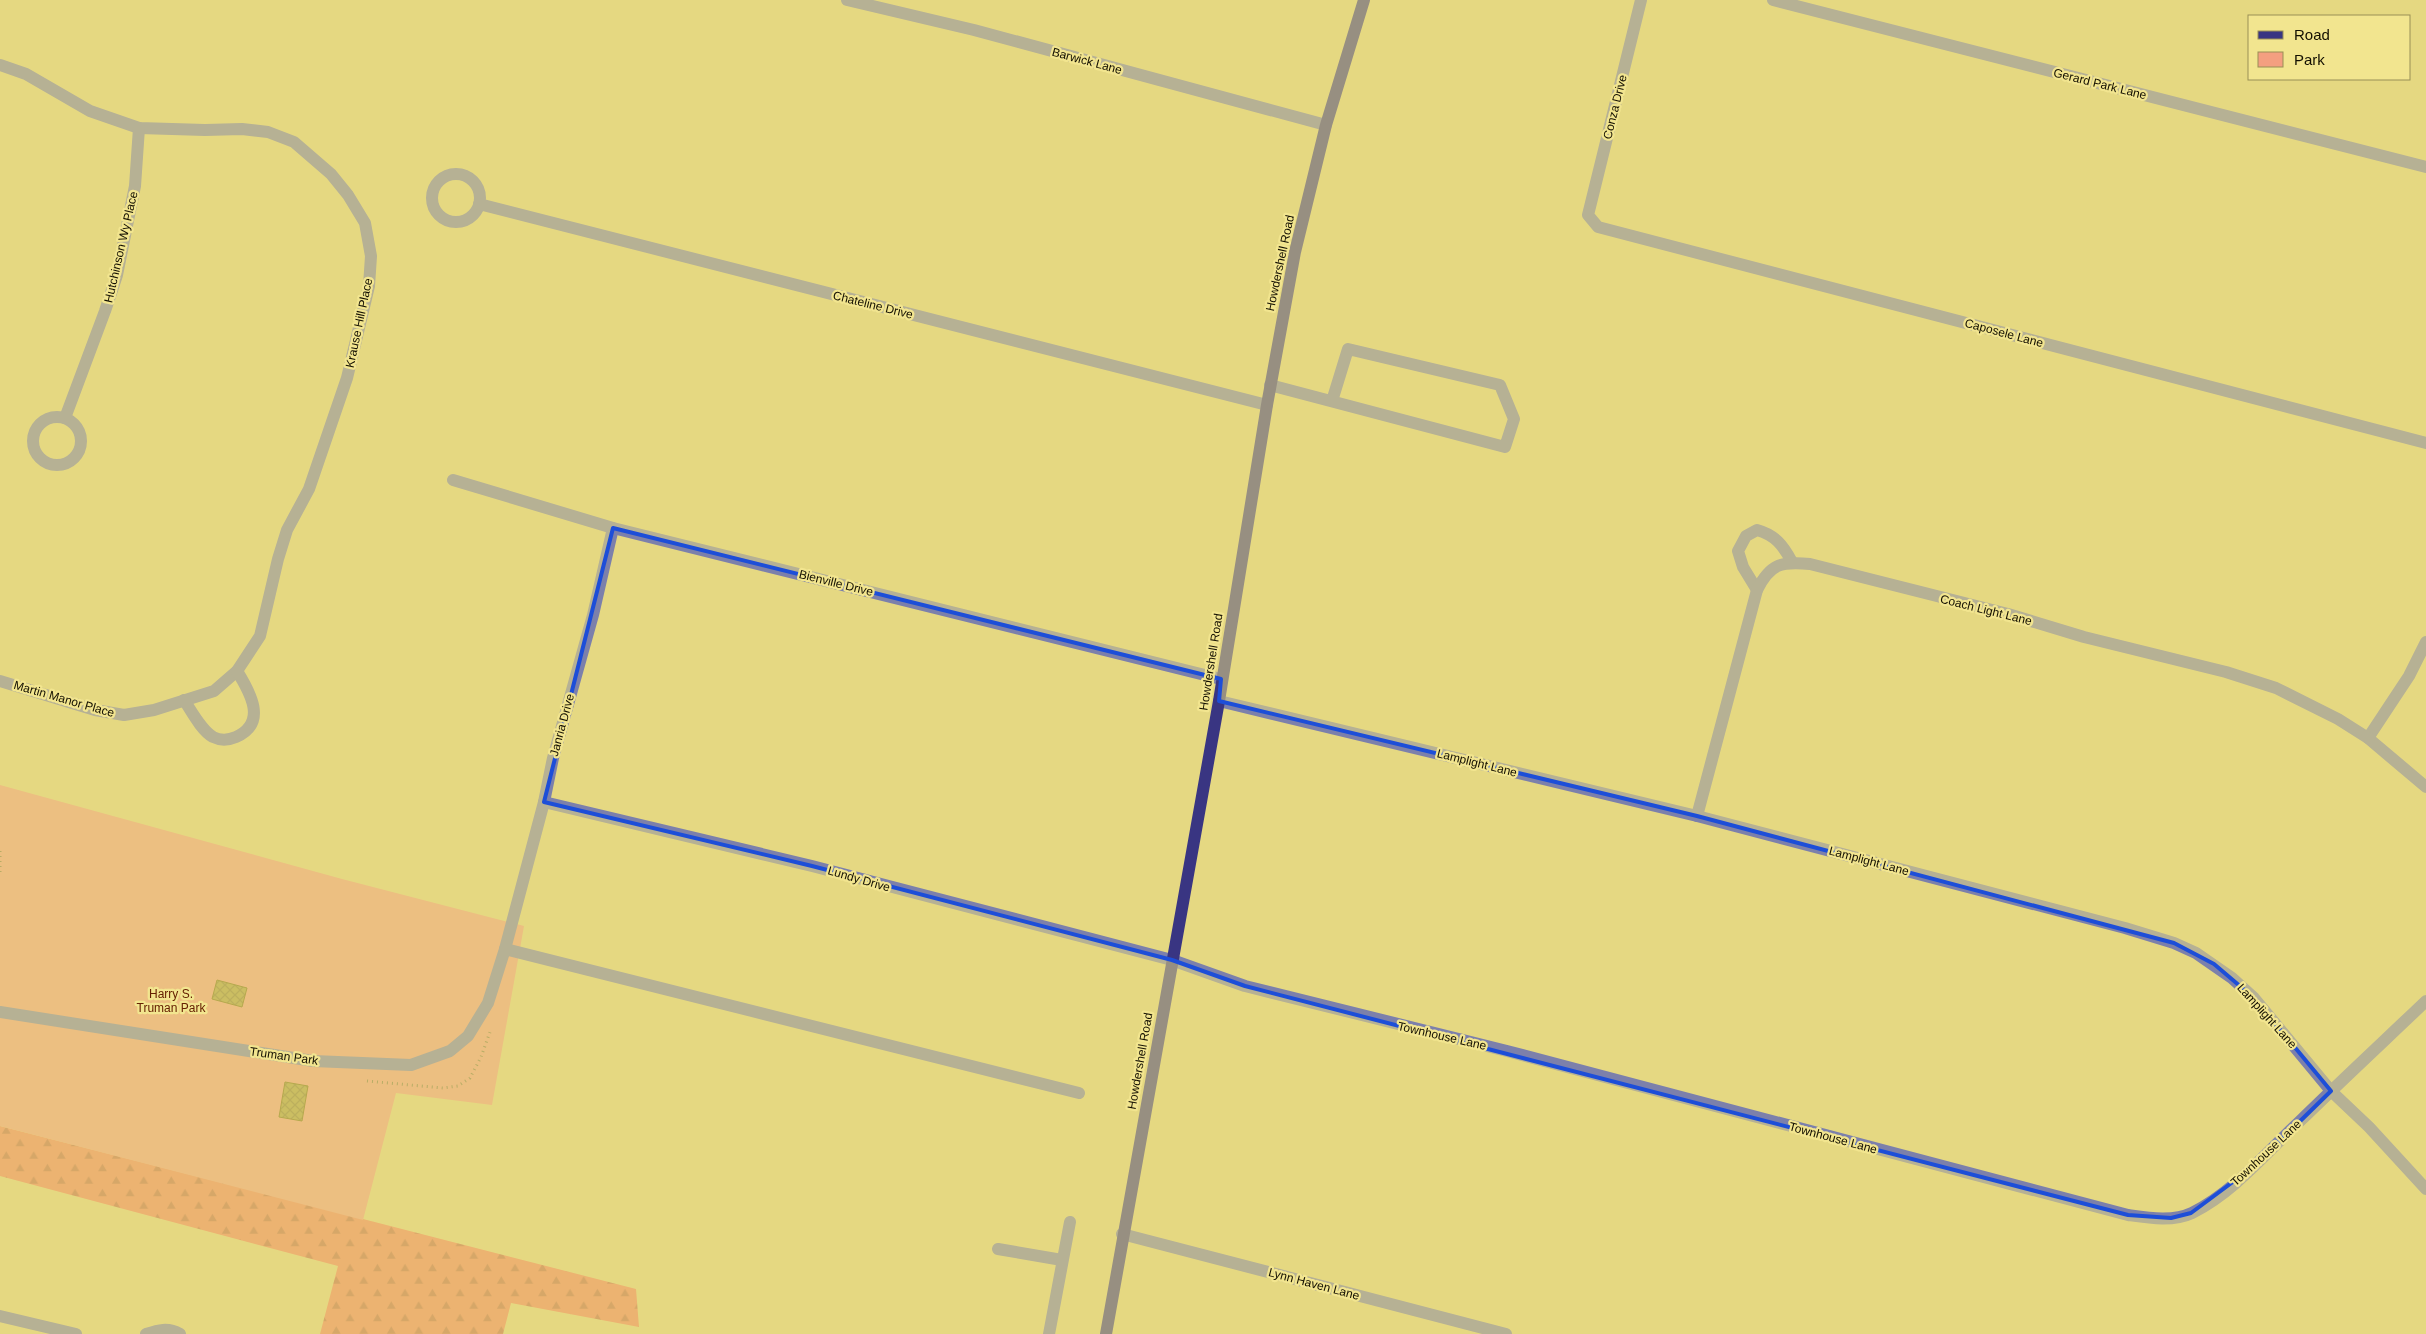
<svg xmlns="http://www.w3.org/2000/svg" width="2426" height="1334" viewBox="0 0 2426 1334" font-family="Arial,sans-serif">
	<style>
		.forest { fill: url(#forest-firs) }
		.park { fill: #f49f80 }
		.building { fill: url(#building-cross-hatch); stroke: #7c6f0f }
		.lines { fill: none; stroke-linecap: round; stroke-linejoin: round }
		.path { stroke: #817844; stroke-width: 3; stroke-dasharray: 1 4; stroke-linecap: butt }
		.minor { stroke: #7c80ab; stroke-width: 12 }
		.major { stroke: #393582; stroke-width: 12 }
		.marked { fill: none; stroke: #1d4ed8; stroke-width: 4; stroke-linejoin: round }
		.labels { text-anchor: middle; stroke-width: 4.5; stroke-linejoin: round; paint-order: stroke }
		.street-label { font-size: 12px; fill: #130f00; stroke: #f2e58f }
		.park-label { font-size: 12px; fill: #662103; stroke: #f2e58f }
	</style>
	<defs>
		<pattern id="forest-firs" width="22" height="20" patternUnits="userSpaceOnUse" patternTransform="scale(1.25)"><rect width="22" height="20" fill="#f4855d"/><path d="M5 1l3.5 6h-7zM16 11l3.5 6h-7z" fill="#c46b4a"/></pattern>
		<pattern id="building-cross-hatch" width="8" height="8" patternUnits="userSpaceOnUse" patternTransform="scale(1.25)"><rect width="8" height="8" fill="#ac9d3d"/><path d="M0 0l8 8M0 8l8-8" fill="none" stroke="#8b7e31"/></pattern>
	</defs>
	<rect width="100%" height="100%" fill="#e5d882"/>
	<path class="forest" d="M0,1126L636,1289L639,1327L511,1303L503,1334H320L338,1266L0,1176Z"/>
	<path class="park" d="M0,785L342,879L524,926L492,1105L396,1093L363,1220L0,1126Z"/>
	<g class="building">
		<path d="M217,980L247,988L242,1007L212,999Z"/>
		<path d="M285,1082L308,1086L302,1121L279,1117Z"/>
	</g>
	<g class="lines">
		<g class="path">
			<path d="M0,851V873"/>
			<path d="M367,1081L443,1088L458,1086L470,1078L481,1057L490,1032"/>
		</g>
		<g class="minor">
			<path d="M847,0L974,30L1326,125"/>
			<path d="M1641,0L1588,215L1598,227L2426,443"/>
			<path d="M1773,0L2426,167"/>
			<path d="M0,65L26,74L90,111L139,128L205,130L242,129L268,132L294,142L331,174L348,195L365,223L371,256L369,286L347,378L309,489L287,530L278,559L260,636L237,671L214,691L154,710L124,715L95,710L0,681"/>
			<circle cx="456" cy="198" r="24"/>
			<path d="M479,204L1267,405"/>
			<path d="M1270,385L1505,447L1514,419L1500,385L1348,349L1332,401"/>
			<circle cx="57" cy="441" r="24"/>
			<path d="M65,418L105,311L117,275L135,186L139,128"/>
			<path d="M453,480L613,528L1221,679"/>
			<path d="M1757,590L1743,567L1738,551L1746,536L1757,530C1775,535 1783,545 1792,562"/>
			<path d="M184,700C192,712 201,730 213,737C221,741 229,740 236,737C268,723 250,692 237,671"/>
			<path d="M1219,701L1697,816L2125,928L2174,943L2196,953L2232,978L2254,998L2331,1091L2369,1127L2426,1189"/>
			<path d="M2368,738L2409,676L2426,642"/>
			<path d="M544,802L812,866L1172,960L1245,986L1507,1051L2128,1215C2149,1218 2173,1222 2192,1213C2234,1192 2266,1153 2299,1122C2341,1081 2384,1041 2426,1001"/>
			<path d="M1697,816L1757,590C1770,564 1781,561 1810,564L2008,614L2084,637L2226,672L2276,688L2338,719L2368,738L2426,787"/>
			<path d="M505,949L1079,1093"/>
			<path d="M0,1012L313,1061L411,1065L450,1051L468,1036L488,1003L505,949L544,802L553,758L593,615L613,528"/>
			<path d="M1122,1234L1506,1334"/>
			<path d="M998,1249L1062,1260"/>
			<path d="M0,1316L76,1334"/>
			<path d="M146,1334C158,1330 168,1327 180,1334"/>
			<path d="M1049,1334L1070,1222"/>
		</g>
		<path class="major" d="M1106,1334L1219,701L1267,405L1295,252L1326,125L1364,0"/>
	</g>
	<path d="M0 0H2426V1334H0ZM613,528L1221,679L1219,701L1697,816L2174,943L2214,964L2254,998L2331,1091L2253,1167L2191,1213L2171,1218L2128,1215L1245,986L1172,960L812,866L544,802Z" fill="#e5d882" fill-opacity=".55" fill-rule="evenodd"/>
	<path class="marked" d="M613,528L1221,679L1219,701L1697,816L2174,943L2214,964L2254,998L2331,1091L2253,1167L2191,1213L2171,1218L2128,1215L1245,986L1172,960L812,866L544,802Z"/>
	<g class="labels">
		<g class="street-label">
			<text transform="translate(1087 61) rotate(15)" y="4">Barwick Lane</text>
			<text transform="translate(2100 84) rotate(14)" y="4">Gerard Park Lane</text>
			<text transform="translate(1615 107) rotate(-76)" y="4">Conza Drive</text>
			<text transform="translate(121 247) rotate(-77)" y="4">Hutchinson Wy Place</text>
			<text transform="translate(1280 263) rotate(-78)" y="4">Howdershell Road</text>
			<text transform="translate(873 305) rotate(14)" y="4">Chateline Drive</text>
			<text transform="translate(359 323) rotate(-78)" y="4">Krause Hill Place</text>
			<text transform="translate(2004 333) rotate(15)" y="4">Caposele Lane</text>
			<text transform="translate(836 583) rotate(14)" y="4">Bienville Drive</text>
			<text transform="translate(1986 610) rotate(14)" y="4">Coach Light Lane</text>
			<text transform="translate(1211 662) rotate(-81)" y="4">Howdershell Road</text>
			<text transform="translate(64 699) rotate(16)" y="4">Martin Manor Place</text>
			<text transform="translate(562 725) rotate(-75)" y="4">Janria Drive</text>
			<text transform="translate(1477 763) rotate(14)" y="4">Lamplight Lane</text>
			<text transform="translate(1869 861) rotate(15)" y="4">Lamplight Lane</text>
			<text transform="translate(859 879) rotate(16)" y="4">Lundy Drive</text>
			<text transform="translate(2267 1016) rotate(48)" y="4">Lamplight Lane</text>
			<text transform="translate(1442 1036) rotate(13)" y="4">Townhouse Lane</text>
			<text transform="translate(284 1056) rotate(8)" y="4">Truman Park</text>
			<text transform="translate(1140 1061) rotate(-80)" y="4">Howdershell Road</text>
			<text transform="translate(1833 1138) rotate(15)" y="4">Townhouse Lane</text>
			<text transform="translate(2266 1153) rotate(-43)" y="4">Townhouse Lane</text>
			<text transform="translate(1314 1284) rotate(15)" y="4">Lynn Haven Lane</text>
		</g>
		<g class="park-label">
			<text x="171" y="998">Harry S.<tspan x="171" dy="14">Truman Park</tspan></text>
		</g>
	</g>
	<rect x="2248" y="15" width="162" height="65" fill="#f2e58f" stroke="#998f56"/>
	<rect x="2258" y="31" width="25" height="8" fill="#393582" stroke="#998f56"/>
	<text x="2294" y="40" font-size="15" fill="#130f00">Road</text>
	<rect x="2258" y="52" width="25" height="15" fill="#f49f80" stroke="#998f56"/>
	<text x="2294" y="65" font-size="15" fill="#130f00">Park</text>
</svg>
